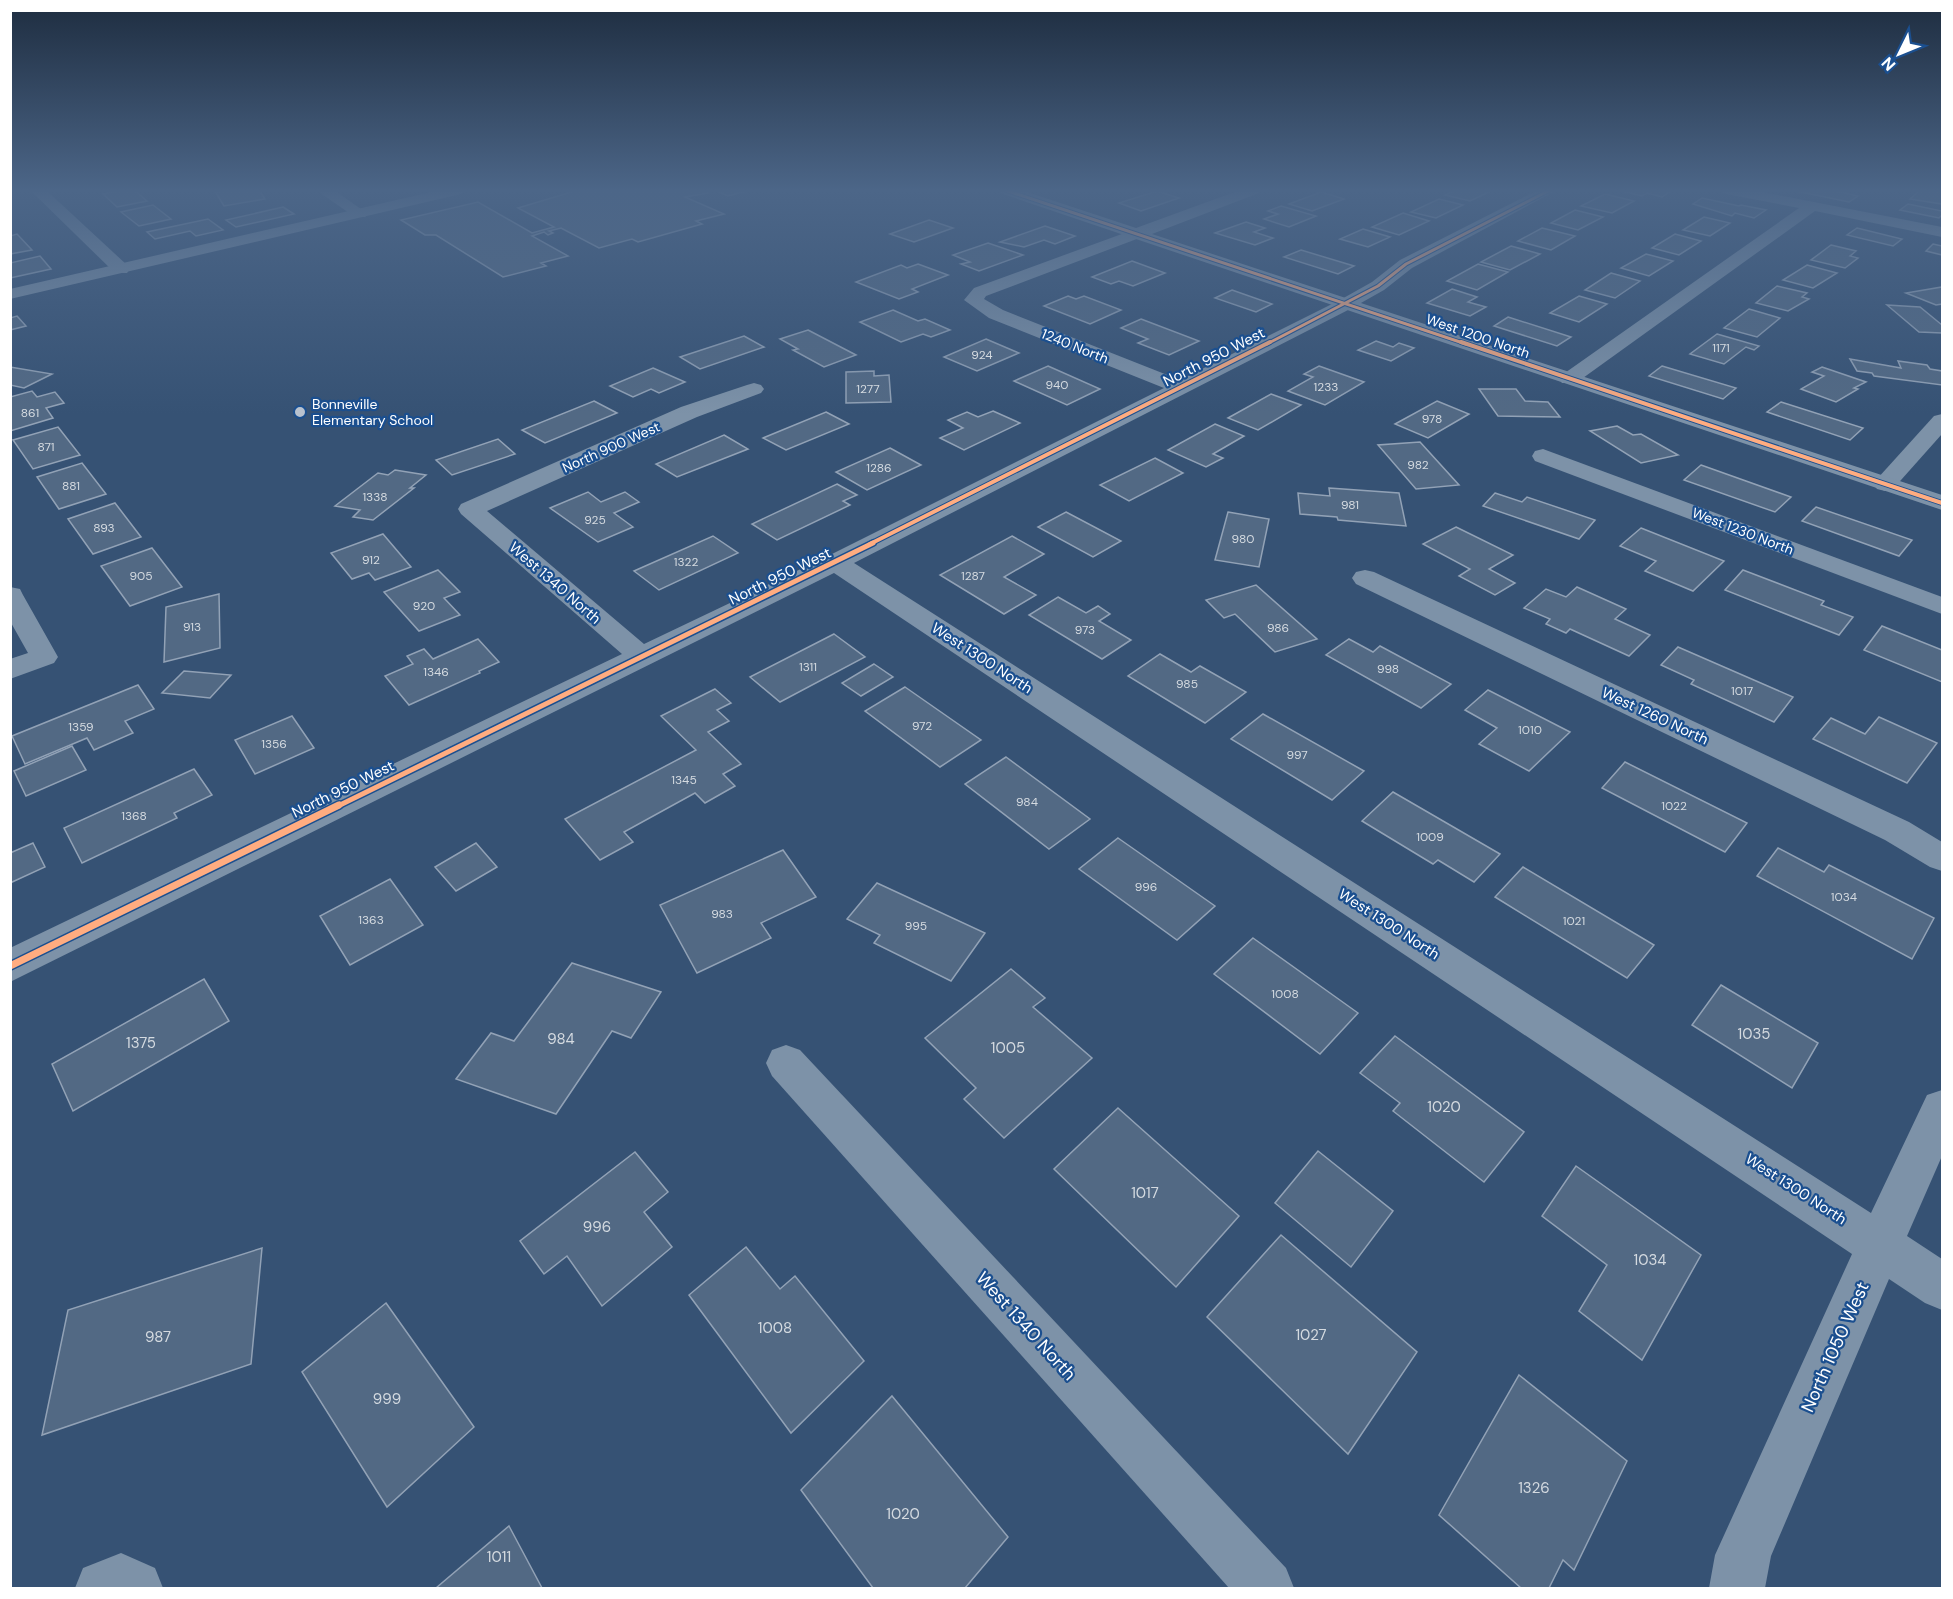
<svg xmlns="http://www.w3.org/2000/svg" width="1953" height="1599" viewBox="0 0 1953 1599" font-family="'DM Sans',sans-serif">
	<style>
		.building { fill: #526984; stroke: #92a2b6; stroke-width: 1.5 }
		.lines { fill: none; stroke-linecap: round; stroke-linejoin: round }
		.minor { fill: #7d92a8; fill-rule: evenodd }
		.tertiary { fill: #7d92a8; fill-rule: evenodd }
		.cycleway-far3-casing { stroke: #1b4f8f; stroke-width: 5 }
		.cycleway-far2-casing { stroke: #1b4f8f; stroke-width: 6 }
		.cycleway-far1-casing { stroke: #1b4f8f; stroke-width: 8 }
		.cycleway-casing { stroke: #1b4f8f; stroke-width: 10 }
		.cycleway-far3 { stroke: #ffac80; stroke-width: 3 }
		.cycleway-far2 { stroke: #ffac80; stroke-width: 4 }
		.cycleway-far1 { stroke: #ffac80; stroke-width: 5 }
		.cycleway { stroke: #ffac80; stroke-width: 7 }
		.poi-dot { fill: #b9c2ce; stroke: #1b4f8f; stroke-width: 2 }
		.labels { text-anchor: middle; stroke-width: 4.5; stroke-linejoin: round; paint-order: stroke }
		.number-label { font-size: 12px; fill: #d4dae0 }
		.far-street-label { font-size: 14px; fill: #fff; stroke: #1b4f8f }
		.far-poi-label { font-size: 14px; fill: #fff; stroke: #1b4f8f; text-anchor: start }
		.street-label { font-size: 15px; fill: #fff; stroke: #1b4f8f }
		.near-number-label { font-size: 15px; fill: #d4dae0 }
		.near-street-label { font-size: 18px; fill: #fff; stroke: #1b4f8f }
	</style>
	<rect width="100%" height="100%" fill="#365274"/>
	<g class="building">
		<path d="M122,190H134L147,201L117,207L103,194Z"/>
		<path d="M223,190H259L265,199L224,206L216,193Z"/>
		<path d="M578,190H709L706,191L708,193L685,197L724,214L696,221L702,224L638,242L632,239L599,248L561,228L549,231L553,233L548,235L544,232L532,236L568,256L541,263L546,266L503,277L436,235H425L401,220L478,202L532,233L554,227L518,208Z"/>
		<path d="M714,190H750L728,196Z"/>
		<path d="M1455,190H1493L1470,201L1445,195Z"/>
		<path d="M1618,190H1667L1671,191L1662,197L1647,193L1642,196Z"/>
		<path d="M1791,190H1832L1858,196L1849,202Z"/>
		<path d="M1920,190H1942V204L1910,199Z"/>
		<path d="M1157,191L1179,198L1141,211L1119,203Z"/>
		<path d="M1321,192L1344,199L1312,211L1289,204Z"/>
		<path d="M1605,194L1634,201L1612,213L1581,206Z"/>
		<path d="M1702,198L1739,206L1741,205L1766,210L1754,218L1735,213L1732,216L1693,204Z"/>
		<path d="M1439,199L1463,205L1436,218L1411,212Z"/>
		<path d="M1908,204L1942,211V215L1939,218L1900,210Z"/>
		<path d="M153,205L171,219L139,226L121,212Z"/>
		<path d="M1281,206L1316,216L1289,227L1264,219L1278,214L1268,211Z"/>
		<path d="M283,207L294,214L236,227L226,220Z"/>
		<path d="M1575,210L1603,217L1578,230L1551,223Z"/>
		<path d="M1403,213L1429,221L1399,235L1372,227Z"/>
		<path d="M1704,217L1730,223L1710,236L1683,230Z"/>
		<path d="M208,219L223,230L196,236L190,231L155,239L147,232Z"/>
		<path d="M929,220L953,228L914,242L890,234Z"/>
		<path d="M1246,222L1265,228L1254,232L1273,238L1255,245L1215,233Z"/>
		<path d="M1045,226L1075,236L1055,244L1044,240L1024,247L1000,242Z"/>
		<path d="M1542,228L1575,236L1551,250L1518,241Z"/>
		<path d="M1857,228L1902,239L1893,246L1847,235Z"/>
		<path d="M1363,229L1390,237L1368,247L1340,239Z"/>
		<path d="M17,234L32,250L10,254V236Z"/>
		<path d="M1675,234L1701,241L1679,255L1652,248Z"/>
		<path d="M988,243L1023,255L979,271L961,264L970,262L953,255Z"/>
		<path d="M1933,244L1942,246V255L1926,251Z"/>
		<path d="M1831,245L1856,251L1850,256L1858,258L1845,268L1811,260Z"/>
		<path d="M1511,246L1540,254L1510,270L1481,262Z"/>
		<path d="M1301,250L1354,266L1338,274L1284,257Z"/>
		<path d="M1646,254L1673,261L1649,276L1621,268Z"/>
		<path d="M40,256L51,269L10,278V263Z"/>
		<path d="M1132,261L1165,273L1133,286L1119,281L1111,284L1092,277Z"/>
		<path d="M918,264L948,275L912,289L918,292L899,299L856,282L901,265L907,268Z"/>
		<path d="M1478,264L1508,272L1477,290L1447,281Z"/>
		<path d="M1807,265L1837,273L1813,288L1783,280Z"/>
		<path d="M1611,273L1640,281L1615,298L1585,290Z"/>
		<path d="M1777,286L1807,293L1802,297L1809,299L1788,311L1756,303Z"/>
		<path d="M1942,287V304L1936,305L1906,293Z"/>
		<path d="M1452,289L1477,297L1468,302L1486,307L1470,316L1427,303Z"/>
		<path d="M1232,290L1272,304L1256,312L1215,298Z"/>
		<path d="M1068,296L1076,299L1084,296L1121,310L1090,324L1044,306Z"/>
		<path d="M1579,296L1607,304L1579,322L1550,313Z"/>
		<path d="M1887,305L1920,307L1942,325V333L1919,332Z"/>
		<path d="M1749,309L1780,318L1757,337L1724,328Z"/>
		<path d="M893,310L918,321L925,319L950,330L931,337L923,334L901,342L860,322Z"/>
		<path d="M17,316L26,326L10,330V318Z"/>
		<path d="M1508,317L1571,337L1557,346L1494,326Z"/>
		<path d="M1141,319L1199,341L1169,355L1138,343L1148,339L1121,328Z"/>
		<path d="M808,330L856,355L824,367L793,350L798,349L780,339Z"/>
		<path d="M1717,334L1759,346L1754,350L1746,347L1724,364L1690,354Z"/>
		<path d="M744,336L764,347L700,369L680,357Z"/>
		<path d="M986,339L1019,353L977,371L944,357Z"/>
		<path d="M1376,341L1393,347L1399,343L1414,348L1391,361L1358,350Z"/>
		<path d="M1850,359L1901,368L1898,361L1927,365L1930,369L1942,371V385L1874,376L1872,373L1857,371Z"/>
		<path d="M1048,366L1100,389L1067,405L1014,381Z"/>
		<path d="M1319,366L1364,382L1325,405L1288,391L1313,377L1304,374Z"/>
		<path d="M1662,366L1736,388L1723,399L1649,376Z"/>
		<path d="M10,367L52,374L24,388L10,385Z"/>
		<path d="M1822,367L1866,382L1854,388L1858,389L1836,402L1801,389L1824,376L1812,372Z"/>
		<path d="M653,368L685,382L659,393L651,389L633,397L610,386Z"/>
		<path d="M874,371V376L889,375L891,402L846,403V372Z"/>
		<path d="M1479,389H1516L1525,401L1548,402L1560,417L1498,416Z"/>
		<path d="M32,391L37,397L55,392L64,403L46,408L53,418L10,431V397Z"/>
		<path d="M1271,394L1301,405L1258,430L1228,418Z"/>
		<path d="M594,401L617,413L545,443L522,430Z"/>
		<path d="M1437,401L1469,414L1428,438L1395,424Z"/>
		<path d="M1781,402L1863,428L1850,440L1767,412Z"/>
		<path d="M993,411L1020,423L964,450L940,438L963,428L948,420L967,412L978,417Z"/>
		<path d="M826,412L849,424L786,450L763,438Z"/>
		<path d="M1215,424L1244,436L1213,454L1223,458L1206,467L1168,450Z"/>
		<path d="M1617,426L1633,435L1641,434L1678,455L1641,463L1590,431Z"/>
		<path d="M58,427L80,455L33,469L13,440Z"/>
		<path d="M724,435L748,449L677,477L656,464Z"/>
		<path d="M498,439L515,454L452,475L436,460Z"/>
		<path d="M1420,442L1459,485L1416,489L1378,445Z"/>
		<path d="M890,448L921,465L867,490L836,472Z"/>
		<path d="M1155,458L1183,473L1129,501L1100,485Z"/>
		<path d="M82,463L106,494L59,509L37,477Z"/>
		<path d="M1701,465L1791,497L1775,512L1684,480Z"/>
		<path d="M395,470L426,475L410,488H414L373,520L353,517L360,510L335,506L378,473L388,475Z"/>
		<path d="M837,484L857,495L843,501L850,505L777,540L752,524Z"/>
		<path d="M1329,488L1399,493L1406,526L1338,520L1337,517L1300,514L1298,493L1330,496Z"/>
		<path d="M588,492L601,502L625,492L639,502L614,513L633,527L598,542L550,508Z"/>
		<path d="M1495,493L1522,502L1527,497L1595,520L1579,539L1483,506Z"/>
		<path d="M115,503L141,537L93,554L68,519Z"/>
		<path d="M1816,507L1912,540L1899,556L1802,521Z"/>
		<path d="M1066,512L1121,541L1093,557L1038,527Z"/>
		<path d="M1228,512L1269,519L1259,567L1215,560Z"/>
		<path d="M1456,527L1513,555L1489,569L1515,583L1495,595L1459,576L1470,569L1423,544Z"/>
		<path d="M1641,528L1724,561L1693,591L1645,571L1656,561L1620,546Z"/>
		<path d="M383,534L411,567L375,580L369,573L352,579L331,553Z"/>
		<path d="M713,536L738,553L659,590L634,571Z"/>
		<path d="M1012,536L1044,554L1004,577L1036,595L1004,614L940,575Z"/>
		<path d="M152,548L182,587L130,606L101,566Z"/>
		<path d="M438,570L460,592L444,598L460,615L419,631L384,592Z"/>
		<path d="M1743,570L1824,601L1821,605L1853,617L1839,635L1725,590Z"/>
		<path d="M1256,585L1317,639L1275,652L1235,614L1224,618L1206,600Z"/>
		<path d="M1577,587L1626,609L1615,619L1650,635L1629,656L1570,629L1566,633L1546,624L1550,619L1524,608L1546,589L1566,597Z"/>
		<path d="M219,594L220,648L164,662L166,607Z"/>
		<path d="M1058,597L1086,613L1098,606L1110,614L1099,621L1131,640L1102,659L1029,615Z"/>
		<path d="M1882,626L1942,650V682L1864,650Z"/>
		<path d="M834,634L865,657L780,702L750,677Z"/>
		<path d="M478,639L499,662L479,671L480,673L409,705L385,676L413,664L407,656L424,649L433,659Z"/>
		<path d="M1349,639L1373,652L1380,646L1451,684L1421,708L1326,655Z"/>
		<path d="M1678,647L1793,697L1774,722L1691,684L1694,680L1661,665Z"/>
		<path d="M1160,654L1191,672L1200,666L1246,692L1205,723L1128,676Z"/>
		<path d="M874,664L893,677L861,696L842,683Z"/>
		<path d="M184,671L231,675L210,698L162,693Z"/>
		<path d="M138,685L154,709L125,721L133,733L94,750L87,738L25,764L12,736Z"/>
		<path d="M905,687L981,740L940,767L865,711Z"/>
		<path d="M715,689L731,703L717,710L729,721L708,732L741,764L723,774L735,786L705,803L695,793L624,832L633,842L600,860L565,819L696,750L661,716Z"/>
		<path d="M1488,690L1570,732L1529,771L1479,744L1497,728L1465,710Z"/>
		<path d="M1263,714L1364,771L1332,800L1231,739Z"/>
		<path d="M292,716L314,748L255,774L235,740Z"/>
		<path d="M1879,717L1937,743L1907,783L1813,739L1831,718L1865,734Z"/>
		<path d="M72,746L86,770L26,796L14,771Z"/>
		<path d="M1006,757L1090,819L1049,849L965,784Z"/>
		<path d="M1625,762L1747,823L1725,852L1602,788Z"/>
		<path d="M194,769L212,795L174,813L177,818L82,863L64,828Z"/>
		<path d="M1393,792L1500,854L1474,882L1438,860L1433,864L1362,821Z"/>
		<path d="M1118,838L1215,906L1177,940L1079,869Z"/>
		<path d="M33,843L45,867L10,883V853Z"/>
		<path d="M476,843L497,867L456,891L435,867Z"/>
		<path d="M1778,848L1824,872L1829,865L1934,918L1912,959L1757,876Z"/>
		<path d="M783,850L816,897L761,923L771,938L697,973L660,905Z"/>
		<path d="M1523,867L1654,945L1627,978L1495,897Z"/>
		<path d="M390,879L423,925L350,965L320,916Z"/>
		<path d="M877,883L985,933L951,981L874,943L880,935L847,919Z"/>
		<path d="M1253,938L1358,1013L1320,1054L1214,974Z"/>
		<path d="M572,963L661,992L631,1038L612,1031L556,1114L456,1079L491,1033L514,1041Z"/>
		<path d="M1011,969L1045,998L1033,1007L1092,1058L1004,1138L964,1099L976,1088L925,1038Z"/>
		<path d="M204,979L229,1021L73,1111L52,1064Z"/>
		<path d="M1721,985L1818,1043L1792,1088L1692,1025Z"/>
		<path d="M1395,1036L1524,1132L1484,1182L1393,1111L1400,1103L1360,1073Z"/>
		<path d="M1118,1108L1239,1216L1176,1287L1054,1169Z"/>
		<path d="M1318,1151L1393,1211L1351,1267L1275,1203Z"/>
		<path d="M635,1152L668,1192L644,1212L672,1247L602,1306L567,1256L544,1274L520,1241Z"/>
		<path d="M1576,1166L1701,1255L1642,1360L1579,1311L1607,1265L1542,1216Z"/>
		<path d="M1281,1235L1417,1352L1348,1454L1207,1317Z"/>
		<path d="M746,1247L780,1289L795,1276L864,1361L791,1433L689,1295Z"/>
		<path d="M262,1248L251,1364L42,1435L68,1310Z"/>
		<path d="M386,1303L474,1427L387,1507L302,1372Z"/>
		<path d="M1519,1375L1627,1461L1574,1570L1563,1560L1549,1588H1521L1439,1515Z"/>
		<path d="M892,1396L1008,1537L965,1588H873L801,1490Z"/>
		<path d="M509,1526L542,1588H436Z"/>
	</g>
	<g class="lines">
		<g class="minor">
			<path d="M30,190H46L127,265L130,269L127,273H115Z"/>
			<path d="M316,190H334L368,214L365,217H355Z"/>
			<path d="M1538,190H1557L1412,268L1384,290L1352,308L854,563L1871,1213L1927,1095L1942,1090V1156L1907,1236L1942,1259V1310L1925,1303L1889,1279L1771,1556L1765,1588H1709L1715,1555L1852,1254L834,573L10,982V948L622,654L461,514L458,509L461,504L681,407L747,385L754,383L761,385L764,389L761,393L697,417L487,511L644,644L826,557L1164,388L989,318L964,300L974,288L1130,231H1142L1144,234L1142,237L986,296L984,299L1003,310L1180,380L1340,300L1372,282L1400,260Z"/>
			<path d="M1719,190H1752L1942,227V237L1815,211L1576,383H1562L1559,379L1562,375L1799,208L1726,194Z"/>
			<path d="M1942,414V434L1893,489L1885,491L1877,489L1873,484L1877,479L1934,416Z"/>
			<path d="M1543,449L1942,597V614L1535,461L1532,456L1535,451Z"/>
			<path d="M1365,570L1374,572L1909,822L1942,842V871L1930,867L1885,840L1356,584L1352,578L1356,572Z"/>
			<path d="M10,587L20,589L23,595L58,657L54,663L10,679V659L28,653L10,621Z"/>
			<path d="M786,1045L800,1050L1286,1568L1294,1588H1229L772,1076L766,1063L772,1050Z"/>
			<path d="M121,1553L155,1568L163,1588H75L83,1568Z"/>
		</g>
		<g class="tertiary">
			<path d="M440,190H468L461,194L10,299V289Z"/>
			<path d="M998,190H1021L1136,228L1240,190H1261L1259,193L1152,234L1942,495V510L1130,237L1000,193Z"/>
		</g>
		<defs>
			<g id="cycleway-far3">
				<path d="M1005,190L1466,344"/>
				<path d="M1267,344L1378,286L1406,264L1550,190"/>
			</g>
			<g id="cycleway-far2">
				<path d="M1461,342L1942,503"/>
				<path d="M870,544L1270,342"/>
			</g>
			<path id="cycleway-far1" d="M336,807L873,543"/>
			<path id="cycleway" d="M10,966L339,805"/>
		</defs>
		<use href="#cycleway-far3" class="cycleway-far3-casing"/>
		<use href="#cycleway-far2" class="cycleway-far2-casing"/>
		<use href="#cycleway-far1" class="cycleway-far1-casing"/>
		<use href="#cycleway" class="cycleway-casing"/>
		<use href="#cycleway-far3" class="cycleway-far3"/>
		<use href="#cycleway-far2" class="cycleway-far2"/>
		<use href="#cycleway-far1" class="cycleway-far1"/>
		<use href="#cycleway" class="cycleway"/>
	</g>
	<linearGradient id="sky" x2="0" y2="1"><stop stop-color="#1e2d40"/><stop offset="0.46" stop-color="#4c6688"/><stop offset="1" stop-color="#4c6688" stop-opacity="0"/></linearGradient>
	<rect width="1953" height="414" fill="url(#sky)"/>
	<circle class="poi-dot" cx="300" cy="412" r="6"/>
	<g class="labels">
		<g class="number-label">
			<text x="1721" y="352">1171</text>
			<text x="982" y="359">924</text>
			<text x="1057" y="389">940</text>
			<text x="1326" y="391">1233</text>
			<text x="868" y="393">1277</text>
			<text x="30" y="417">861</text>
			<text x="1432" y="423">978</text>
			<text x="46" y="451">871</text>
			<text x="1418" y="469">982</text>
			<text x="879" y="472">1286</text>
			<text x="71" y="490">881</text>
			<text x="375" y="501">1338</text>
			<text x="1350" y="509">981</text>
			<text x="595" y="524">925</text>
			<text x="104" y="532">893</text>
			<text x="1243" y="543">980</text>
			<text x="371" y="564">912</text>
			<text x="686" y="566">1322</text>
			<text x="141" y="580">905</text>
			<text x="973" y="580">1287</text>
			<text x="424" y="610">920</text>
			<text x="192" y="631">913</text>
			<text x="1278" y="632">986</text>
			<text x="1085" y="634">973</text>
			<text x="808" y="671">1311</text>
			<text x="1388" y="673">998</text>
			<text x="436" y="676">1346</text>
			<text x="1187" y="688">985</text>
			<text x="1742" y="695">1017</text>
			<text x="922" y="730">972</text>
			<text x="81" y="731">1359</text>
			<text x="1530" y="734">1010</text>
			<text x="274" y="748">1356</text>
			<text x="1297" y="759">997</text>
			<text x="684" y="784">1345</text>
			<text x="1027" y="806">984</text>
			<text x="1674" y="810">1022</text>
			<text x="134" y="820">1368</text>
			<text x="1430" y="841">1009</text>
			<text x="1146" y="891">996</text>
			<text x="1844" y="901">1034</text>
			<text x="722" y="918">983</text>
			<text x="371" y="924">1363</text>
			<text x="1574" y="925">1021</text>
			<text x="916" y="930">995</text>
			<text x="1285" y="998">1008</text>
		</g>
		<g class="far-street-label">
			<text transform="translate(1478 336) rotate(19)" y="5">West 1200 North</text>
			<text transform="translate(1075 346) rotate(22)" y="5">1240 North</text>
			<text transform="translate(611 447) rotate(-24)" y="5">North 900 West</text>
			<text transform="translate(1743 531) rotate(21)" y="5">West 1230 North</text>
		</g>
		<g class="far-poi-label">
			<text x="312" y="409">Bonneville<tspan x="312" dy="16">Elementary School</tspan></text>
		</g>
		<g class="street-label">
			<text transform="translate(1214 357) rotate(-27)" y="5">North 950 West</text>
			<text transform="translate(780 576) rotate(-26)" y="5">North 950 West</text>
			<text transform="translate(555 583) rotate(41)" y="5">West 1340 North</text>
			<text transform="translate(982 658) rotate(33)" y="5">West 1300 North</text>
			<text transform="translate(1655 716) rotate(25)" y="5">West 1260 North</text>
			<text transform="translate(343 789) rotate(-26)" y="5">North 950 West</text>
			<text transform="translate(1389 924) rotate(33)" y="5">West 1300 North</text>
			<text transform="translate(1796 1189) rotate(33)" y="5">West 1300 North</text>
		</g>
		<g class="near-number-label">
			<text x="1754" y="1039">1035</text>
			<text x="561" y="1044">984</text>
			<text x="141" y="1048">1375</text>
			<text x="1008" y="1053">1005</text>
			<text x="1444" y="1112">1020</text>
			<text x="1145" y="1198">1017</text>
			<text x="597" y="1232">996</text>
			<text x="1650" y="1265">1034</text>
			<text x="775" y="1333">1008</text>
			<text x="1311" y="1340">1027</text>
			<text x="158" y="1342">987</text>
			<text x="387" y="1404">999</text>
			<text x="1534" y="1493">1326</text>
			<text x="903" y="1519">1020</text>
			<text x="499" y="1562">1011</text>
		</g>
		<g class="near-street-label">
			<text transform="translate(1026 1326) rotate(48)" y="6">West 1340 North</text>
			<text transform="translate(1835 1347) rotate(-66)" y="6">North 1050 West</text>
		</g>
	</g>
	<rect width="1953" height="1599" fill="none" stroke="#ffffff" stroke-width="24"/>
	<g transform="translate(1899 54) rotate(227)" stroke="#1b4f8f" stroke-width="4.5" paint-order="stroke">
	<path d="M0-4.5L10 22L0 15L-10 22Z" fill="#ffffff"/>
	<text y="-9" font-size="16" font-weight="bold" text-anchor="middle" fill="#ffffff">N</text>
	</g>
</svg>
